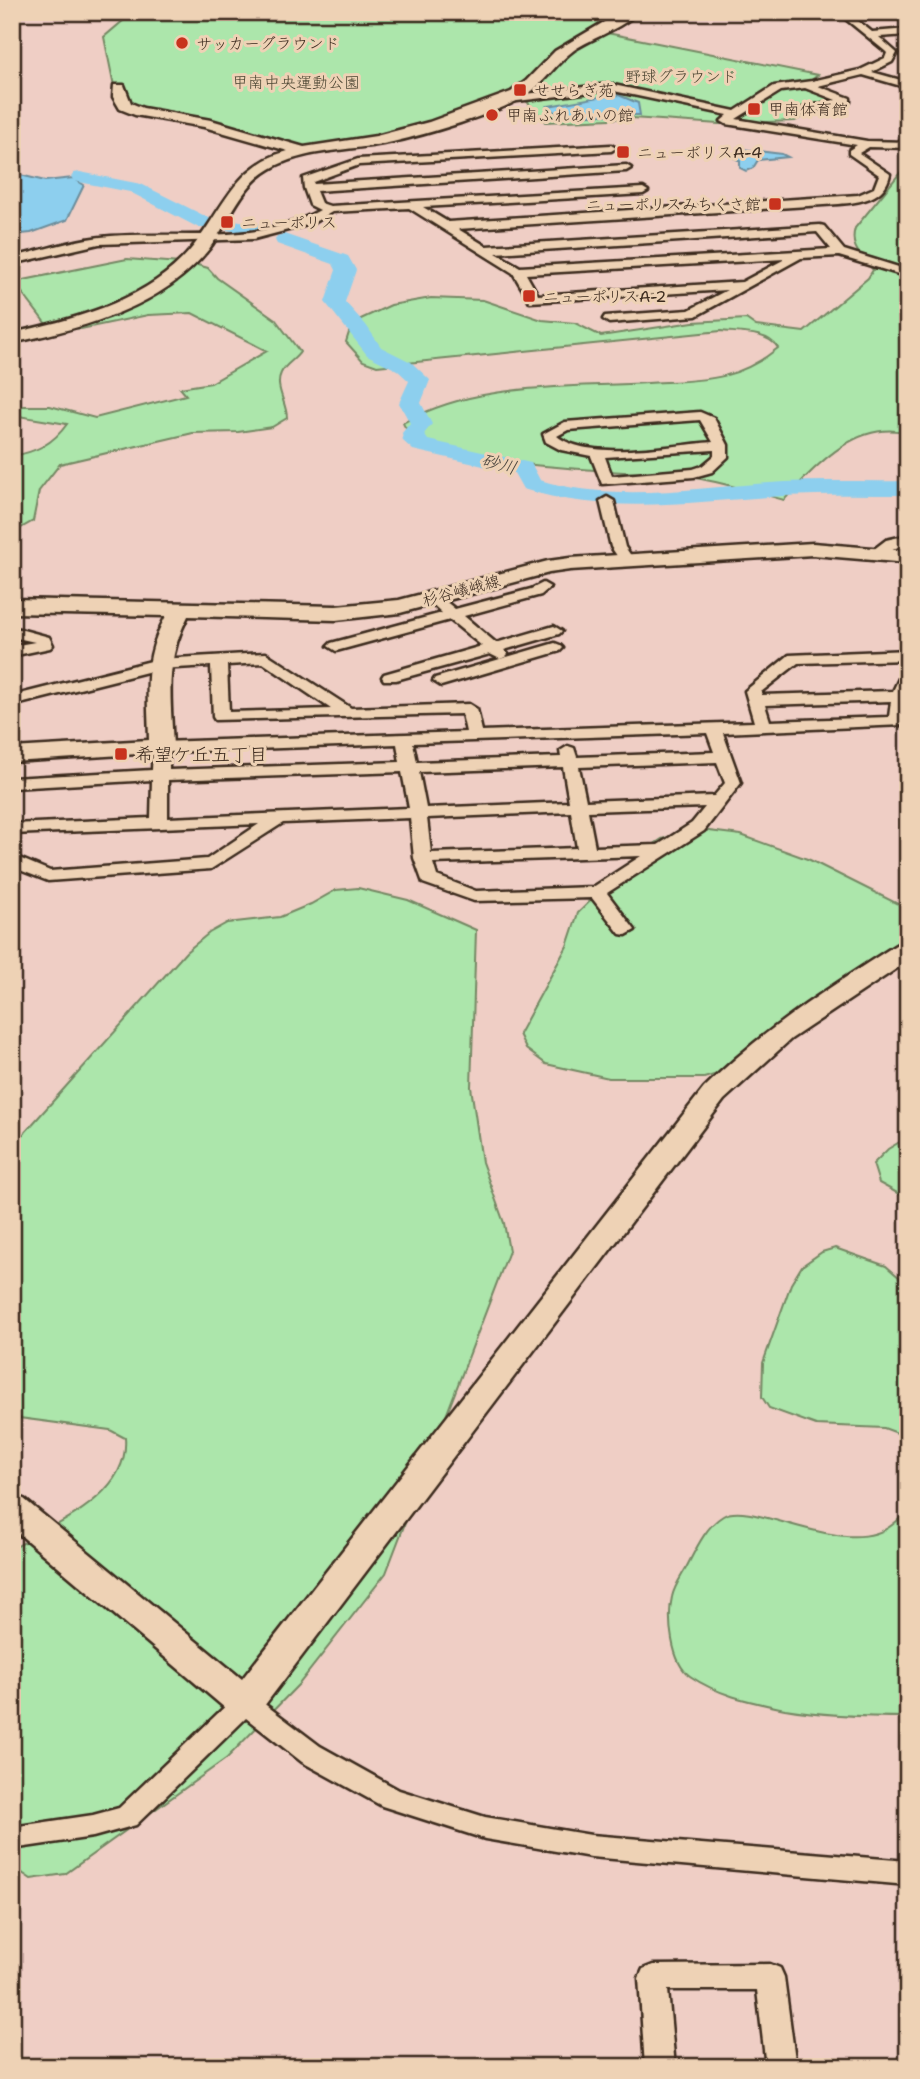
<svg xmlns="http://www.w3.org/2000/svg" width="920" height="2079" viewBox="0 0 920 2079" font-family="'Shantell Sans','Klee One',sans-serif">
	<style>
		.green { fill: #ace6ab; stroke: #748864; stroke-width: 2 }
		.water { fill: #8dcfee; stroke: #6c8d9b; stroke-width: 2 }
		.lines { fill: none; stroke-linecap: round; stroke-linejoin: round }
		.river { fill: #8dcfee; fill-rule: evenodd }
		.street-casing { stroke: #3b2a1e; stroke-width: 5 }
		.secondary-casing { stroke: #3b2a1e; stroke-width: 5 }
		.street { fill: #eed2b5; fill-rule: evenodd }
		.secondary { fill: #eed2b5; fill-rule: evenodd }
		.poi-dot { fill: #c8321e; stroke: #eed2b5; stroke-width: 2.5 }
		.labels { text-anchor: middle; stroke-width: 6; stroke-linejoin: round; paint-order: stroke }
		.far-poi-label { font-size: 16px; fill: #3b2a1e; stroke: #eed2b5; text-anchor: start }
		.far-park-label { font-size: 16px; fill: #4c4633; stroke: #eed2b5 }
		.far-street-label { font-size: 16px; fill: #3b2a1e; stroke: #eed2b5 }
		.far-water-label { font-size: 18px; font-style: italic; fill: #47433d; stroke: #eed2b5 }
		.poi-label { font-size: 19px; fill: #3b2a1e; stroke: #eed2b5; text-anchor: start }
	</style>
	<rect width="100%" height="100%" fill="#efcec5"/>
	<filter id="ink" filterUnits="userSpaceOnUse"><feTurbulence type="fractalNoise" baseFrequency=".0143" numOctaves="2"/><feDisplacementMap in="SourceGraphic" scale="14" xChannelSelector="R" yChannelSelector="G"/><feConvolveMatrix kernelMatrix="1 2 1 2 8 2 1 2 1" color-interpolation-filters="sRGB"/></filter>
	<g filter="url(#ink)">
		<g class="green">
			<path d="M154,12H601L615,17L592,30L818,75L801,88L832,99L795,121L719,124L632,118L546,122L516,90L509,96L405,132L289,152L201,126L144,114L115,91L104,37L131,14Z"/>
			<path d="M908,163V433C857,419 816,466 784,500C754,492 725,483 695,478C644,469 421,472 403,423C475,382 567,388 648,383C700,380 735,383 778,348C768,331 738,333 721,331L377,366L363,361L346,342L352,323L391,305L431,298L483,300L542,320L575,323L601,336L693,322L746,319L756,326L804,332L868,278L873,270C862,256 849,248 855,228Z"/>
			<path d="M127,259L194,264L208,268L217,278L275,319L300,352C295,360 285,364 281,373C274,387 287,403 287,418L272,427L238,432L193,433L60,464L39,491L33,521L12,533V456C36,452 53,444 67,424L12,415V406H50L95,418L186,395L180,388L211,383L267,351L192,313L148,315L81,329L46,324L14,282Z"/>
			<path d="M693,829L741,835L810,860L900,905L908,917V953L734,1069L704,1078H609L546,1064L526,1049L519,1034L567,946L578,913L636,856L662,839Z"/>
			<path d="M358,888L408,900L476,930L471,1087L482,1162L504,1223L509,1251L386,1573L299,1684L227,1758L65,1874L31,1879L12,1866V1549C54,1525 130,1496 125,1438L110,1430L12,1417V1147L186,952L209,933L227,923L280,917L311,904L336,890Z"/>
			<path d="M908,1137V1199L879,1183L873,1164L888,1149Z"/>
			<path d="M835,1248L886,1266L908,1285V1437L884,1428L816,1425L769,1408L762,1397L763,1363L791,1284L802,1266L822,1252Z"/>
			<path d="M908,1504V1717C867,1717 826,1716 785,1709C752,1702 719,1696 690,1676C671,1663 667,1618 672,1597C674,1587 681,1577 686,1568C695,1551 705,1527 723,1516C751,1498 847,1561 892,1525C901,1518 905,1515 908,1504Z"/>
		</g>
		<g class="water">
			<path d="M616,94L638,103L640,115H559L548,106Z"/>
			<path d="M741,149L782,154L788,157L758,160L753,168L746,171L740,168V161L731,156Z"/>
			<path d="M12,173L45,181L73,178L84,185L67,220L31,233L12,235Z"/>
		</g>
		<g class="lines">
			<g class="river">
				<path d="M80,172L141,184L213,220L215,224L213,228H199L130,192L74,181L71,177L74,173Z"/>
				<path d="M234,220L265,225L267,229L258,235L227,230L225,226Z"/>
				<path d="M284,234L348,256L356,270L345,302L366,325L381,347L411,362L430,380L421,403L432,424L424,434L428,440L531,463L540,480C617,504 705,486 785,482C826,480 867,482 908,481V495C867,495 825,494 784,496C697,501 608,516 523,489L514,473L413,450L403,441L402,433L410,423L399,403L409,381L397,370L367,355L325,302L336,270L333,264L277,244L275,240L277,236Z"/>
			</g>
			<defs>
				<g id="street">
					<path d="M837,12H847L872,32L908,29V35L879,37L897,53L892,62L872,72L908,82V88L863,75L818,86L850,98V102L799,115L795,114V110L836,100L805,88L781,91L736,119L867,141L908,142V148L869,147L859,153L890,174C885,199 861,202 839,204L458,229L486,246L820,225L824,226L844,250L908,270V277L839,256L801,258L696,316L609,323L603,319L605,316L689,310L727,290L530,302L513,273L409,208L332,212L311,224L254,239L99,244L12,264V257C45,250 77,238 111,236C182,231 256,246 320,210L310,205L304,188L303,178L358,159L611,145L616,148L611,151L359,165L313,182L314,184L626,165L631,168L626,171L316,191L321,203L330,206L643,188L648,191L643,194L423,207L448,222L858,195L874,188L879,175L849,154V150L857,145L726,124L721,121L728,115L609,90L509,102L504,99L509,96L609,84L735,111L774,86L812,81L860,70L885,58L887,53L885,51ZM817,232L831,249L520,267L496,253ZM785,259L742,282L538,295L526,274Z"/>
					<path d="M892,12H903L908,16V23Z"/>
					<path d="M700,412L714,418L728,445V457L712,472L694,477L602,484L591,456L561,450L546,442L543,434L565,422ZM700,420L713,442C673,445 589,462 557,436L568,430ZM714,450V456L702,466L693,469L612,476L605,457Z"/>
					<path d="M607,497L614,501L625,547L634,560L632,563H622L611,547L600,501Z"/>
					<path d="M908,535V543C896,546 887,555 876,557L869,553L886,540Z"/>
					<path d="M543,583L550,587L541,595L464,616L496,643L554,626L562,631L559,634L504,650L508,654L505,657L500,659L490,654L396,680H384L382,677L384,674L482,646L450,620L336,651L328,646L331,643L442,613L426,598L428,595H438L455,609L531,589Z"/>
					<path d="M12,627L49,637L53,645L50,648L12,656V646L35,642L12,637Z"/>
					<path d="M555,643L560,645L563,648L560,651L441,686L433,681L435,678Z"/>
					<path d="M908,650V660L798,663L761,692L762,695L893,691L902,672L908,670V694L903,725L723,733L741,783L704,831L607,893L635,930L626,935L620,934L592,898L474,901L423,883L414,858L410,818L283,823L211,869L48,881L12,867V855L50,871L207,859L259,824L12,834V824L151,818L152,780L12,788V778L152,770L153,747L161,742L466,732L462,714L215,720L213,717L211,666L159,669L12,706V696L159,659L266,653L351,708L469,704L477,709L482,731L754,722L745,691L789,655ZM263,663L331,709L229,712L227,665ZM891,701L889,717L770,721L765,705ZM707,733L714,752L577,757L574,748L568,746L560,751L561,757L417,762L413,743ZM397,744L400,762L169,770V752ZM717,762L725,783L714,796L586,801L579,767ZM563,767L569,802L426,808L419,772ZM402,772L409,808L168,818V780ZM705,807L692,823L658,845L595,847L588,811ZM571,812L577,848L431,853L427,818ZM641,856L593,887L476,891L437,876L433,863Z"/>
					<path d="M245,1693L254,1696L320,1746L399,1790L485,1817L591,1835L908,1861V1885L591,1857L485,1839L382,1806L302,1762L246,1718L136,1825L93,1837L12,1849V1827L93,1815L119,1808L236,1696Z"/>
					<path d="M770,1964L780,1968L784,1977L796,2067H766L757,1990H668L675,2067H645L639,1978L643,1969L653,1965Z"/>
				</g>
				<g id="secondary">
					<path d="M621,12H638C621,29 594,37 574,50C556,63 545,82 528,94C501,113 421,136 388,143C349,151 304,149 270,169C240,186 229,223 209,249C162,308 83,328 12,343V333C71,320 139,303 182,259C221,220 229,166 288,151L204,127L135,115L120,109L113,97L114,85H124L131,103L143,108L211,120L304,147L376,136L429,122L511,92L526,81L555,51Z"/>
					<path d="M813,543L908,551V563L813,555L570,570L549,573L400,613L336,620L188,616C164,662 171,697 173,747L169,752L12,762V748L149,740C148,692 142,660 166,616L12,613V599L336,606L399,600L548,561L570,558Z"/>
					<path d="M908,941V961L791,1039L724,1100L258,1714L245,1718L232,1714L12,1528V1495L24,1499L242,1679L704,1088C762,1030 830,987 899,943Z"/>
				</g>
			</defs>
			<use href="#street" class="street-casing"/>
			<use href="#secondary" class="secondary-casing"/>
			<use href="#street" class="street"/>
			<use href="#secondary" class="secondary"/>
		</g>
	</g>
	<g class="poi-dot">
		<circle cx="182" cy="43" r="7"/>
		<rect x="513" y="83" width="14" height="14" rx="3.5"/>
		<rect x="747" y="102" width="14" height="14" rx="3.5"/>
		<circle cx="492" cy="115" r="7"/>
		<rect x="616" y="145" width="14" height="14" rx="3.5"/>
		<rect x="768" y="197" width="14" height="14" rx="3.5"/>
		<rect x="220" y="215" width="14" height="14" rx="3.5"/>
		<rect x="522" y="289" width="14" height="14" rx="3.5"/>
		<rect x="114" y="747" width="14" height="14" rx="3.5"/>
	</g>
	<g class="labels">
		<g class="far-poi-label">
			<text x="196" y="49">サッカーグラウンド</text>
			<text x="534" y="96">せせらぎ苑</text>
			<text x="768" y="115">甲南体育館</text>
			<text x="506" y="121">甲南ふれあいの館</text>
			<text x="637" y="158">ニューポリスA-4</text>
			<text x="761" y="210" text-anchor="end">ニューポリスみちくさ館</text>
			<text x="241" y="228">ニューポリス</text>
			<text x="543" y="302">ニューポリスA-2</text>
		</g>
		<g class="far-park-label">
			<text x="681" y="82">野球グラウンド</text>
			<text x="296" y="88">甲南中央運動公園</text>
		</g>
		<g class="far-street-label">
			<text transform="translate(461 590) rotate(-15)" y="6">杉谷嶬峨線</text>
		</g>
		<g class="far-water-label">
			<text transform="translate(499 464) rotate(15)" y="6">砂川</text>
		</g>
		<g class="poi-label">
			<text x="135" y="761">希望ケ丘五丁目</text>
		</g>
	</g>
	<rect width="920" height="2079" fill="none" stroke="#eed2b5" stroke-width="42"/>
	<rect x="21" y="21" width="878" height="2037" fill="none" stroke="#3b2a1e" stroke-width="2.5" filter="url(#ink)"/>
</svg>
